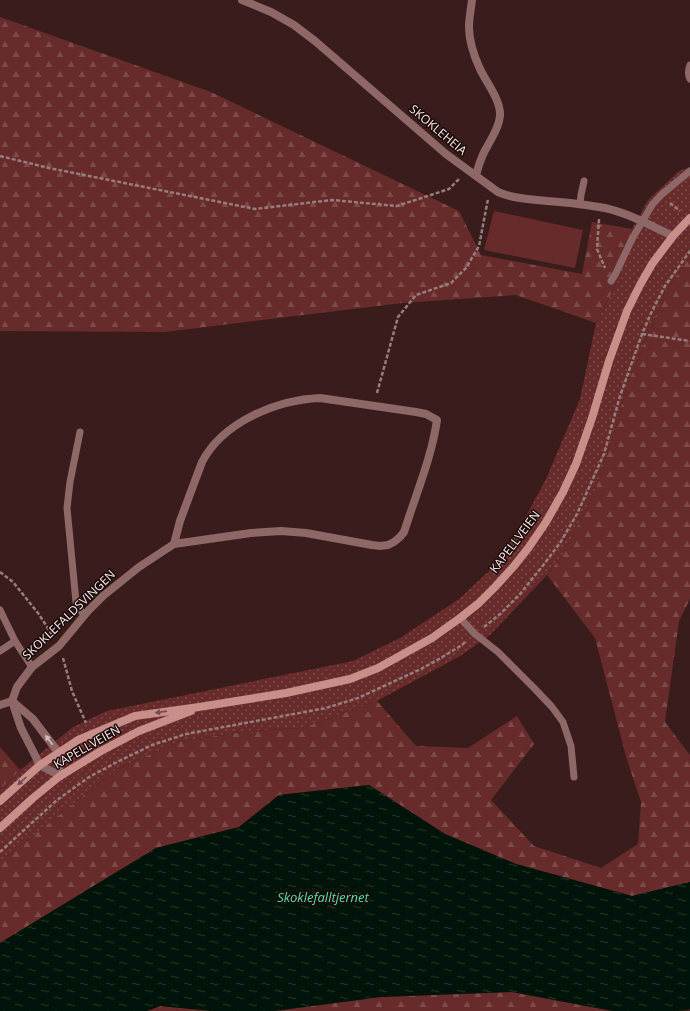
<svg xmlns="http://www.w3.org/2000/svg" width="690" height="1011" viewBox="0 0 690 1011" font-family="'Open Sans',sans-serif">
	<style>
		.grass { fill: url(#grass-dots) }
		.forest { fill: url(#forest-firs) }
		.pitch { fill: #662b2a }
		.water { fill: url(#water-ripples) }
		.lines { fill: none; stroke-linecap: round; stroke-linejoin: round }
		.path { stroke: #977e7c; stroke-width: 2.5; stroke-dasharray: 4 2; stroke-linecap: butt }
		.service { stroke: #8d6866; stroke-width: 7 }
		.minor { stroke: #8d6866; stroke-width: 8 }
		.secondary { stroke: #c88e89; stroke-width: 8 }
		.oneway { fill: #704c4a }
		.oneway2 { fill: #d7bcba }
		.labels { text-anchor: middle; stroke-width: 3; stroke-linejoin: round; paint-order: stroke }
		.street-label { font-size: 12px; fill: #ffeae8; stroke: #180b0a }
		.water-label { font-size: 13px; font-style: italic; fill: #58dcad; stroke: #180b0a }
	</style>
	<defs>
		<pattern id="grass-dots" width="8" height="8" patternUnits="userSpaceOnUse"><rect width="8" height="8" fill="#662b2a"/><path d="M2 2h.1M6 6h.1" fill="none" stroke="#7d4a49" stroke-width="1.8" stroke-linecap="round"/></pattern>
		<pattern id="forest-firs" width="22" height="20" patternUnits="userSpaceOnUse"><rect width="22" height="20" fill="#662b2a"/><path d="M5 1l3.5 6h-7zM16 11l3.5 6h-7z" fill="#7d4a49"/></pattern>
		<pattern id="water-ripples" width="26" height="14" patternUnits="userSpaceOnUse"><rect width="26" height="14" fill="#00140a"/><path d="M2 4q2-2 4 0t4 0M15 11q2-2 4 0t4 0" fill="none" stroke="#26362e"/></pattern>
	</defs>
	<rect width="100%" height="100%" fill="#3a1d1b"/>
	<path class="grass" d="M690,167V257L665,292L627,386L619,417L594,494L562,556L547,575L490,635L460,656L377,701L302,728L249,731L181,741L117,769L0,862V789L20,770L73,727L107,711L353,661L400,638L459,599L489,571L516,535L546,479L580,399L596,323L618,280L632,229L648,200L679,171Z"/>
	<g class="forest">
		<path d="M0,17L211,92L459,211L481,255L582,274L592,222L632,229L618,280L596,323L516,295L402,303L165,332L0,331Z"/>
		<path d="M690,257V599L679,621L665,722L690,755V882L632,896L516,864L445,834L369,785L279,795L239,827L156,848L0,943V862L117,769L181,741L249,731L302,728L377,701L416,746L468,748L517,716L534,744L491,800L534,846L601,868L638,844L641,802L627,760L595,638L547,575L562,556L594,494L619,417L627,386L665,292Z"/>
		<path d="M0,747L20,770L0,789Z"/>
		<path d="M512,992L613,1011H274L380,997Z"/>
		<path d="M160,1006L212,1011H147Z"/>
	</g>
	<path class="pitch" d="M494,211L583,230L575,268L484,250Z"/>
	<path class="water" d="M369,785L445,834L516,864L632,896L690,882V1009L677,1011H613L512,992L381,997L274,1011H212L160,1006L147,1011H0V943L156,848L239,827L279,795Z"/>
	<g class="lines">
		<g class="path">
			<path d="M0,156L49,168L255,209L332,200L397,206L449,189L460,178"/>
			<path d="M670,203L680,211"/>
			<path d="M599,219L597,249L605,268"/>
			<path d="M642,334L690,341"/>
			<path d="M377,393L398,317L416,295L451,283L466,268L479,246L488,199"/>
			<path d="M0,572L13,582L38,613L53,636"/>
			<path d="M484,627L499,615L520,594L541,568L560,543L577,514L604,454L620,396L642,334L652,311L665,286L690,251"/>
			<path d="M63,658L72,691L86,723"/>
			<path d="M0,852L57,800L89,777L121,760L152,745L186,734L326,708L358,698L421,669L439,659L462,645L466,641"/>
		</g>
		<g class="service">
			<path d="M690,65C688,70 688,75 690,79"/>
			<path d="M580,204L581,195L584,181"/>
			<path d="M611,281L615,275L632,239L652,205L661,195L690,171"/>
			<path d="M80,432L70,482L67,508L76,602L84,616"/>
			<path d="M0,610L15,641L32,667"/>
			<path d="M460,618L475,634L498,652L535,689L552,707L563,722L571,746L574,777"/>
			<path d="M0,651L15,641"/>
		</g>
		<g class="minor">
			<path d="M242,0L271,12L294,25L315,41L446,154L498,192C514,199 530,199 547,201C564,202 581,204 599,207C625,211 649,225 673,236"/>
			<path d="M472,0C471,9 469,18 469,27C469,41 474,56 480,69C486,82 501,100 500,116C499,128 492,137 487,147C481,156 479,165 476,175"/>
			<path d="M12,701L33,719L58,752L60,776"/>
			<path d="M0,705L12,701"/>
			<path d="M60,776L40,765L21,728L12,701L17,687L32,667L59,646L88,611L103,596L139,567L174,544L251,533L281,531L306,533L372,545L380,546L388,545L394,542L400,537L404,532L407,523C418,489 432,455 437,420L426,414L416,412L320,398C276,400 223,422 202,462L180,521L174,544"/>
		</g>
		<g class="secondary">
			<path d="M0,801L40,765L78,740L135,716L199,707L286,693L350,679L378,668L432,638L460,618L479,603L495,587L514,566L529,547L546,522L563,492L576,464L592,418L609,361L627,311L640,285L652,264L673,236L690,218"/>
			<path d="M0,828L33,798L60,776L101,751L139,731L191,711"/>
		</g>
	</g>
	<defs><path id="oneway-solid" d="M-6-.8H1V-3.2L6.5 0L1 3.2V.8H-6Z"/></defs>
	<g class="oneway">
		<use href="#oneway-solid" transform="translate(161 712) rotate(172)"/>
		<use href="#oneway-solid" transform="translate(22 781) rotate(138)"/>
	</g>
	<use class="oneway2" href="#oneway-solid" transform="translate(49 740) rotate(-127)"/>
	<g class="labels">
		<g class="street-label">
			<text transform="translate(438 130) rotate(40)" y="4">SKOKLEHEIA</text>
			<text transform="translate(515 542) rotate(-53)" y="4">KAPELLVEIEN</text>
			<text transform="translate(69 615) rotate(-44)" y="4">SKOKLEFALDSVINGEN</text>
			<text transform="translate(87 747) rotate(-30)" y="4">KAPELLVEIEN</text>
		</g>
		<g class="water-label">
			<text x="323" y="902">Skoklefalltjernet</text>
		</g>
	</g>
</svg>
